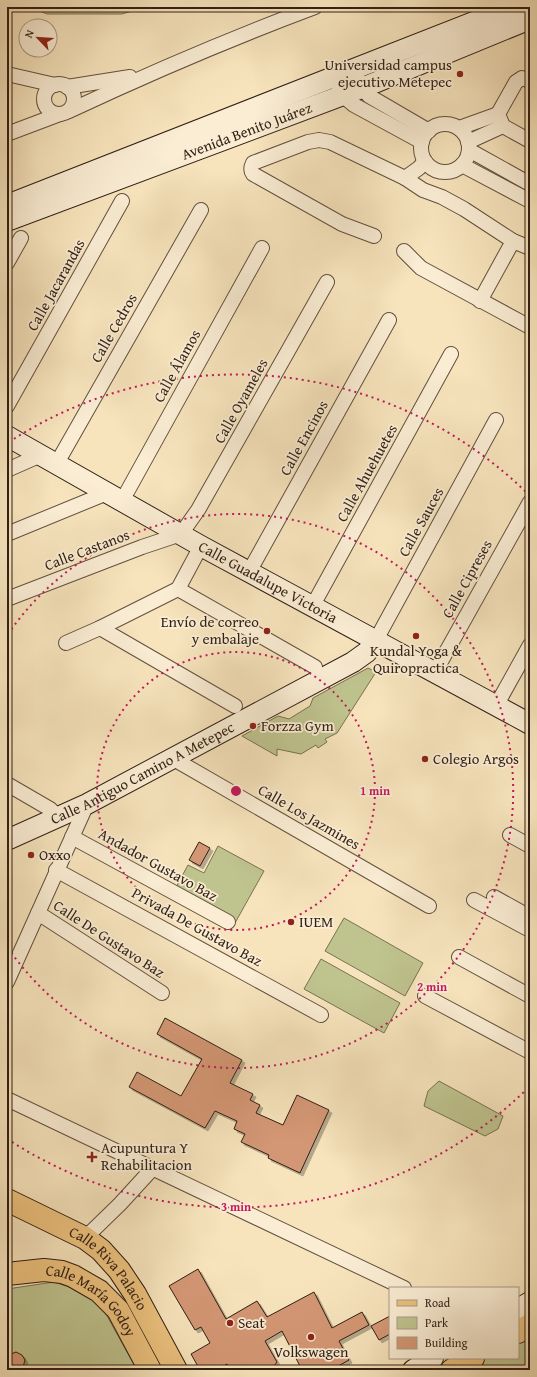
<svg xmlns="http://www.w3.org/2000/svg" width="537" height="1377" viewBox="0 0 537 1377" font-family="'Gentium Book Plus',serif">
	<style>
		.green { fill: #bfc48f; stroke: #787252 }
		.building { fill: #d49775; stroke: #301f14; filter: url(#shadow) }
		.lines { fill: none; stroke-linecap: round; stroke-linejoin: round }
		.street-casing { stroke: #62503e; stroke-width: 16 }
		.secondary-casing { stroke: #301f14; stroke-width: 22 }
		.primary-casing { stroke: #301f14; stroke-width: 24 }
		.highway-casing { stroke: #301f14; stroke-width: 24 }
		.street { stroke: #faedd4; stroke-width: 14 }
		.secondary { stroke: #faedd4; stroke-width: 20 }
		.primary { stroke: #ecc27e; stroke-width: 22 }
		.highway { stroke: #ecc27e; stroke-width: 22 }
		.ring { fill: none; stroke: #c2185b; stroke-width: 2; stroke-dasharray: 2 4 }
		.poi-dot { fill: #8f2418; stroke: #faedd4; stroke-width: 1.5 }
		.labels { text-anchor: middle; stroke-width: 3.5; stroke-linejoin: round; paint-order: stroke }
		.poi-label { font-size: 15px; fill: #301f14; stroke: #faedd4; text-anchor: start }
		.street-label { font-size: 15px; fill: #301f14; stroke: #faedd4 }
		.centre { fill: #c2185b; stroke: #faedd4; stroke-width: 2 }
		.ring-label { font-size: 12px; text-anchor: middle; font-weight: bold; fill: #c2185b; stroke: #faedd4; stroke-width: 3.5; stroke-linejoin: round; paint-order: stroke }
	</style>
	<defs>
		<filter id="shadow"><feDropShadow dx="3" dy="3" stdDeviation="0" flood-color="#0004"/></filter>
	</defs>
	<rect width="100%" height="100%" fill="#f7e4bd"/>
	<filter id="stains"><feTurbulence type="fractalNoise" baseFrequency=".005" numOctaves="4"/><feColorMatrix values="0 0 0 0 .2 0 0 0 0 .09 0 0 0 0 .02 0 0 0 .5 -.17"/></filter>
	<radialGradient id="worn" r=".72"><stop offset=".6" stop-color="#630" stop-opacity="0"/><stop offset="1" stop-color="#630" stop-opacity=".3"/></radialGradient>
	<g class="green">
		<path d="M30,7H145L122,14H47Z"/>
		<path d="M368,668L376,672L337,733L325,739L327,742L318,748L316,745L301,754L277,749V756L242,736L278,716L289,719L310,706L313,698Z"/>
		<path d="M218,846L264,871L235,923L174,891L188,865L204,873Z"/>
		<path d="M344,918L423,963L405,996L325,951Z"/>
		<path d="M321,959L400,1003L384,1033L304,989Z"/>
		<path d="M439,1081L503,1116L498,1129L485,1136L424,1106L428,1091Z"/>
		<path d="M54,1282L84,1292L101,1305L137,1370H7V1289Z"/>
		<path d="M530,1332V1370H465L486,1358H518V1339Z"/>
	</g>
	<g class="building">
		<path d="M199,842L210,848L200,866L189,860Z"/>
		<path d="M165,1018L242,1060L230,1083L253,1094L250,1100L260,1105L256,1113L283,1125L297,1095L329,1110L300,1173L268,1158L269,1155L241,1142L245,1134L234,1129L237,1121L215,1111L205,1128L129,1087L137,1072L181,1096L202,1059L157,1034Z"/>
		<path d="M198,1269L226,1319L257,1301L267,1317L314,1292L332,1328L362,1312L369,1325L339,1341L349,1360L331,1370H302L282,1331L265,1341L277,1362L271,1370H231L227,1364L217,1370H200L191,1354L210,1343L201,1327L195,1330L169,1286Z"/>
		<path d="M390,1316V1334L379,1340L371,1326Z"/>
		<path d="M16,1352L22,1355L25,1360L23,1367L19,1370H15L9,1359L11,1354Z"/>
	</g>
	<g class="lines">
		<defs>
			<g id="street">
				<path d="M354,70L362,88L369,96L429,131"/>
				<path d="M7,74L55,85"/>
				<path d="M530,81L522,78L516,82L498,114L503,126L530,141"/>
				<circle cx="59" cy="99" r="15"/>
				<path d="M67,87L130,77"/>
				<path d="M339,89L342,95L354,105L422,142"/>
				<path d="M69,111C150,73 232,38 315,7"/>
				<circle cx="445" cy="148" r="24"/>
				<path d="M459,128L498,114"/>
				<path d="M7,134L60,114"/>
				<path d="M468,142L503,126"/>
				<path d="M469,150L530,184"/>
				<path d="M462,165L530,201"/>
				<path d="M405,178L419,168L425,161"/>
				<path d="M374,236L342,224L253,174C250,170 251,167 253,163L308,142L319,140L330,142L405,178L423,190L442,197L464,209L513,241L530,248"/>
				<path d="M404,251L421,268L530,327"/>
				<path d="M7,263L21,238"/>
				<path d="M480,301L513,241"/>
				<path d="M7,406L122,201"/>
				<path d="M57,463L201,210"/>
				<path d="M7,470L41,455"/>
				<path d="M122,501L262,248"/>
				<path d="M7,534L107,493"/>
				<path d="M249,572L389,320"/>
				<path d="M178,589L315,667"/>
				<path d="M7,599L142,547L181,534L198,510L327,282"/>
				<path d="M312,607L451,354"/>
				<path d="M100,628L235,706"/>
				<path d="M376,640L496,420"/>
				<path d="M66,643L100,628L178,589L201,546"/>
				<path d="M435,672L530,502"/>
				<path d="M496,706L530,645"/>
				<path d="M172,758L429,906"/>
				<path d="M7,784L50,809L58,817"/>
				<path d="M510,835L530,846"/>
				<path d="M72,837L228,922"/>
				<path d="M56,870L321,1015"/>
				<path d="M494,897L530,917"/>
				<path d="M474,900L530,930"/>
				<path d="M38,913L162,993"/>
				<path d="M459,957L530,996"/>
				<path d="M7,982L87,804"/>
				<path d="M425,996L530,1052"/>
				<path d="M7,1099L404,1288"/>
				<path d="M85,1238L120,1204L153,1168"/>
			</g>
			<g id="secondary">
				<path d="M7,205L512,7"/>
				<path id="s1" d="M7,221L362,88L530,19"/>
				<path id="s2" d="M7,436L201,546L530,724"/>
				<path id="s3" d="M7,840L87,804L353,662L367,652L376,640"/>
				<path d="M518,1309L530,1302"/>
				<path d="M413,1370L433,1358"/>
			</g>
			<g id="primary">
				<path id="s4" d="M7,1200L85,1238L101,1250L119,1270L135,1294L176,1370"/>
				<path id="s5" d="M7,1274L44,1270L62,1272L73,1276L99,1291L118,1310L150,1370"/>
			</g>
			<g id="highway">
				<path d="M518,1332L530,1325"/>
				<path d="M452,1370L473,1358"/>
			</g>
		</defs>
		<use href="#street" class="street-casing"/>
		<use href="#secondary" class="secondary-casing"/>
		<use href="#primary" class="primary-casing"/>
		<use href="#highway" class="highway-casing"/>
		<use href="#street" class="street"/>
		<use href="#secondary" class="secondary"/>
		<use href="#primary" class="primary"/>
		<use href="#highway" class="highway"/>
	</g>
	<g class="ring">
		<circle cx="236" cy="791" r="139"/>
		<path d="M8 634A277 277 0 1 1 8 948"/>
		<path d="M528 1088A416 416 0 0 1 9 1140M9 442A416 416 0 0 1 528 494"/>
	</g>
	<g class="poi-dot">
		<circle cx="460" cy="74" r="4"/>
		<circle cx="267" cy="631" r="4"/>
		<circle cx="416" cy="636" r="4"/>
		<circle cx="253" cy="726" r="4"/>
		<circle cx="425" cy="759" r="4"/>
		<circle cx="31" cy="855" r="4"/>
		<circle cx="291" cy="922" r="4"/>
		<path d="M90 1151h4v4h4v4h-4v4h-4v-4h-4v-4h4z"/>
		<circle cx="230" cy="1323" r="4"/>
		<circle cx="311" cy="1337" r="4"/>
	</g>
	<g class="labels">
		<g class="poi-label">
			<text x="452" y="70" text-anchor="end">Universidad campus<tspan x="452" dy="17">ejecutivo Metepec</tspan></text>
			<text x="259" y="627" text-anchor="end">Envío de correo<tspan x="259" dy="17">y embalaje</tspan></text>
			<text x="416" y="656" text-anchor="middle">Kundal Yoga &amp;<tspan x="416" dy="17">Quiropractica</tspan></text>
			<text x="261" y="731">Forzza Gym</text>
			<text x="433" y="764">Colegio Argos</text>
			<text x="39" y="860">Oxxo</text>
			<text x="299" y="927">IUEM</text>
			<text x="101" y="1153">Acupuntura Y<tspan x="101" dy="17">Rehabilitacion</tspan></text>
			<text x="238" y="1328">Seat</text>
			<text x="311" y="1357" text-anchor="middle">Volkswagen</text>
		</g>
		<g class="street-label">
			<text dy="5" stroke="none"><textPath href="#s1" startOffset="256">Avenida Benito Juárez</textPath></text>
			<text transform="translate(56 285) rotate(-61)" y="5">Calle Jacarandas</text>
			<text transform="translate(114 328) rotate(-60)" y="5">Calle Cedros</text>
			<text transform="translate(177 366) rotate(-61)" y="5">Calle Álamos</text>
			<text transform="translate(241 401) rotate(-61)" y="5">Calle Oyameles</text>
			<text transform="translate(304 438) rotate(-61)" y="5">Calle Encinos</text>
			<text transform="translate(367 473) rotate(-61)" y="5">Calle Ahuehuetes</text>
			<text transform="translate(421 522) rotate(-61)" y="5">Calle Sauces</text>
			<text transform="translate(87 550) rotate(-21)" y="5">Calle Castanos</text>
			<text transform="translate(467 579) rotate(-61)" y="5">Calle Cipreses</text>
			<text dy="5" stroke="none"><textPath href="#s2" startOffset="299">Calle Guadalupe Victoria</textPath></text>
			<text dy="5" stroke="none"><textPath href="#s3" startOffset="151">Calle Antiguo Camino A Metepec</textPath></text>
			<text transform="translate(309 817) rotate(30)" y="5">Calle Los Jazmines</text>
			<text transform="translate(158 865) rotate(29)" y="5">Andador Gustavo Baz</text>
			<text transform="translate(197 927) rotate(29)" y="5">Privada De Gustavo Baz</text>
			<text transform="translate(109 939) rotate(33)" y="5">Calle De Gustavo Baz</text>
			<text dy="5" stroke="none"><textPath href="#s4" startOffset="125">Calle Riva Palacio</textPath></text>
			<text dy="5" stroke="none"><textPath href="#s5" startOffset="96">Calle María Godoy</textPath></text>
		</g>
	</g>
	<circle cx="236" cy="791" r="6" class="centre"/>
	<g class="ring-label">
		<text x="375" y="795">1 min</text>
		<text x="432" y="991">2 min</text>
		<text x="236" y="1211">3 min</text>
	</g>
	<rect width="537" height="1377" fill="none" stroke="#f7e4bd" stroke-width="24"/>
	<rect x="8" y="8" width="521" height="1361" fill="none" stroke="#301f14" stroke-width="2"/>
	<rect x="12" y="12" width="513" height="1353" fill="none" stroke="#301f14"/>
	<rect x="389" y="1287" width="130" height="72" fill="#faedd4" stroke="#a99b87"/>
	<rect x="397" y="1300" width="20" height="6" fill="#ecc27e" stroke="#a99b87"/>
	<text x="425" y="1307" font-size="12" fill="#301f14">Road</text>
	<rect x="397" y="1317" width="20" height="12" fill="#bfc48f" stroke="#a99b87"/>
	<text x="425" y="1327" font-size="12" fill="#301f14">Park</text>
	<rect x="397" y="1337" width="20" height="12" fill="#d49775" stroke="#a99b87"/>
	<text x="425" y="1347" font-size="12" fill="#301f14">Building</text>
	<g transform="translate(38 38) rotate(295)"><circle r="19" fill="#faedd4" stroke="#a99b87"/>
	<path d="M0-3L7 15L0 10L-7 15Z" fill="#8f2418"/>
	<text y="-6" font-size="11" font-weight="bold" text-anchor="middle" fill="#301f14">N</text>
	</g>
	<rect width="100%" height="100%" filter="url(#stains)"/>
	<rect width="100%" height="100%" fill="url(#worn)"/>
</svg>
